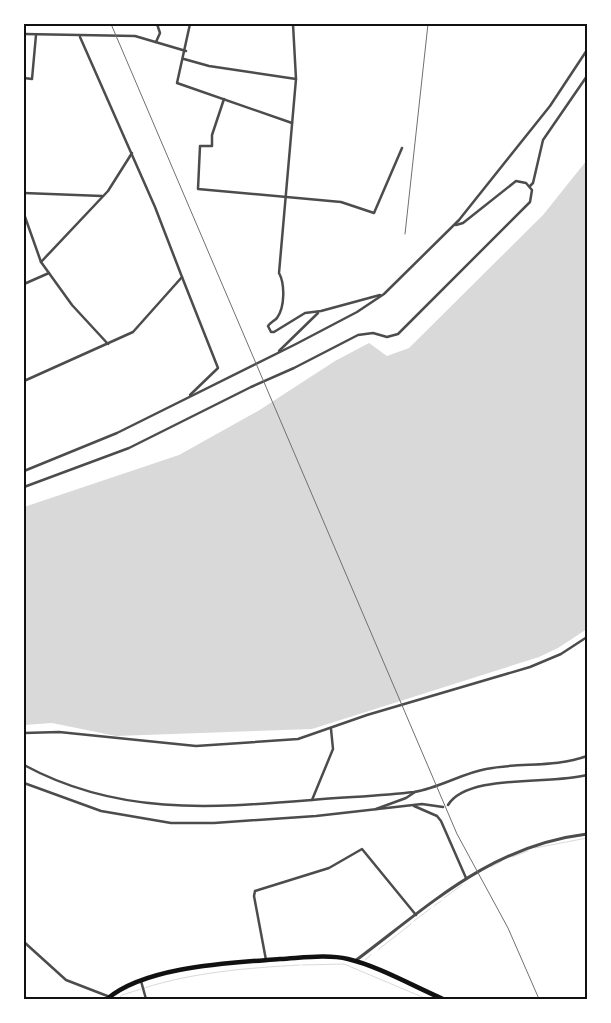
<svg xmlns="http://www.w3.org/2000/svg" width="611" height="1023" viewBox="0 0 611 1023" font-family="Arial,sans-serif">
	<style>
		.water { fill: #d9d9d9 }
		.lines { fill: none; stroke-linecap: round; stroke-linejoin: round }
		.stream { stroke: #d9d9d9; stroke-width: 1 }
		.minor { stroke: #4c4c4c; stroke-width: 2.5 }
		.tertiary { stroke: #4c4c4c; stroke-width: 3 }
		.primary { stroke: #111; stroke-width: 4.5 }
		.rail { stroke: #707070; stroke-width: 1 }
		.neatline { fill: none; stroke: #111; stroke-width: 2 }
	</style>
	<rect width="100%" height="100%" fill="#fff"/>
	<path class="water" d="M587,160V629L558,648L539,657L312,729L116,736L52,723L24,725V507L179,455L258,411L335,361L369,343L387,356L409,348L543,215Z"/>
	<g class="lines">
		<g class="stream">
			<path d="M535,848L587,838"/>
			<path d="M512,857L528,851"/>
			<path d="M491,867L502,861"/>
			<path d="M444,898L462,885"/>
			<path d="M434,906L441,901"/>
			<path d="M414,921L431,908"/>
			<path d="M379,949L411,924"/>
			<path d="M365,960L371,955"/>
			<path d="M302,965L344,964L427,999"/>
			<path d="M144,988C195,972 247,968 300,965"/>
			<path d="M24,994L28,999"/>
			<path d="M118,999L122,995L141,989"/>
		</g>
		<g class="minor">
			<path d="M142,24H147"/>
			<path d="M190,24L177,83L292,123"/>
			<path d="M293,24L296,79L279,273C285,284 285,307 277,318C274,321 270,323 268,326L271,332H274L305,313L321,311L380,295"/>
			<path d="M24,34L135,36L186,51"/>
			<path d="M156,42L160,33L157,24"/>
			<path d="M184,59L209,66L296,79"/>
			<path d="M24,78L32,79L36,35"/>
			<path d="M224,99L212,135V146H200L198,189L341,202L374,213L402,148"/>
			<path d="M530,186L533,183L543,140L587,76"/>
			<path d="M24,193L102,196"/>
			<path d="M24,214L41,262L72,305L108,344"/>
			<path d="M41,262L108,191L132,153"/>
			<path d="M182,277L218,368L190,395"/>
			<path d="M24,284L49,273"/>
			<path d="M279,351L318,313"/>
			<path d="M24,381L133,332L182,277L155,207L80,37"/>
			<path d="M24,471L117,433L296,344L357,312L384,294L459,220L550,106L587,50"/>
			<path d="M24,487L129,448L251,387L294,368L358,335L373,333L387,337L398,334L530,202L532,190L526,183L516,181L463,223L456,225"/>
			<path d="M24,733L59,732L196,746L298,739L367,715L530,667L561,654L587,637"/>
			<path d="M24,765C118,816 211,808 312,800C346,797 381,796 414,792C439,788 463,773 486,769C520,762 554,768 587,756"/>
			<path d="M24,783L101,811L171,823H214L316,816L422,804L443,807"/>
			<path d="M312,800L333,749L331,729"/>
			<path d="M448,805C468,773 551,785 587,775"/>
			<path d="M414,806L437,816L441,821L466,878"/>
			<path d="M376,809L406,798L415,792"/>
			<path d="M24,942L66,980L110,997"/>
			<path d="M266,960L254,896L255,891L329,868L362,849L416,915"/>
			<path d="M141,981L146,999"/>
		</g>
		<path class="tertiary" d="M355,961C430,905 490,846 587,834"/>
		<path class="primary" d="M107,999C146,966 230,963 280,959C301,958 327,954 348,959C378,966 415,987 443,999"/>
		<g class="rail">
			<path d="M111,24L457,834L508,928L539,999"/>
			<path d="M405,234L428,24"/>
		</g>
	</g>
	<rect width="611" height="1023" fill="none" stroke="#ffffff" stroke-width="50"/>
	<rect x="25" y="25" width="561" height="973" class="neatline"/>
</svg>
